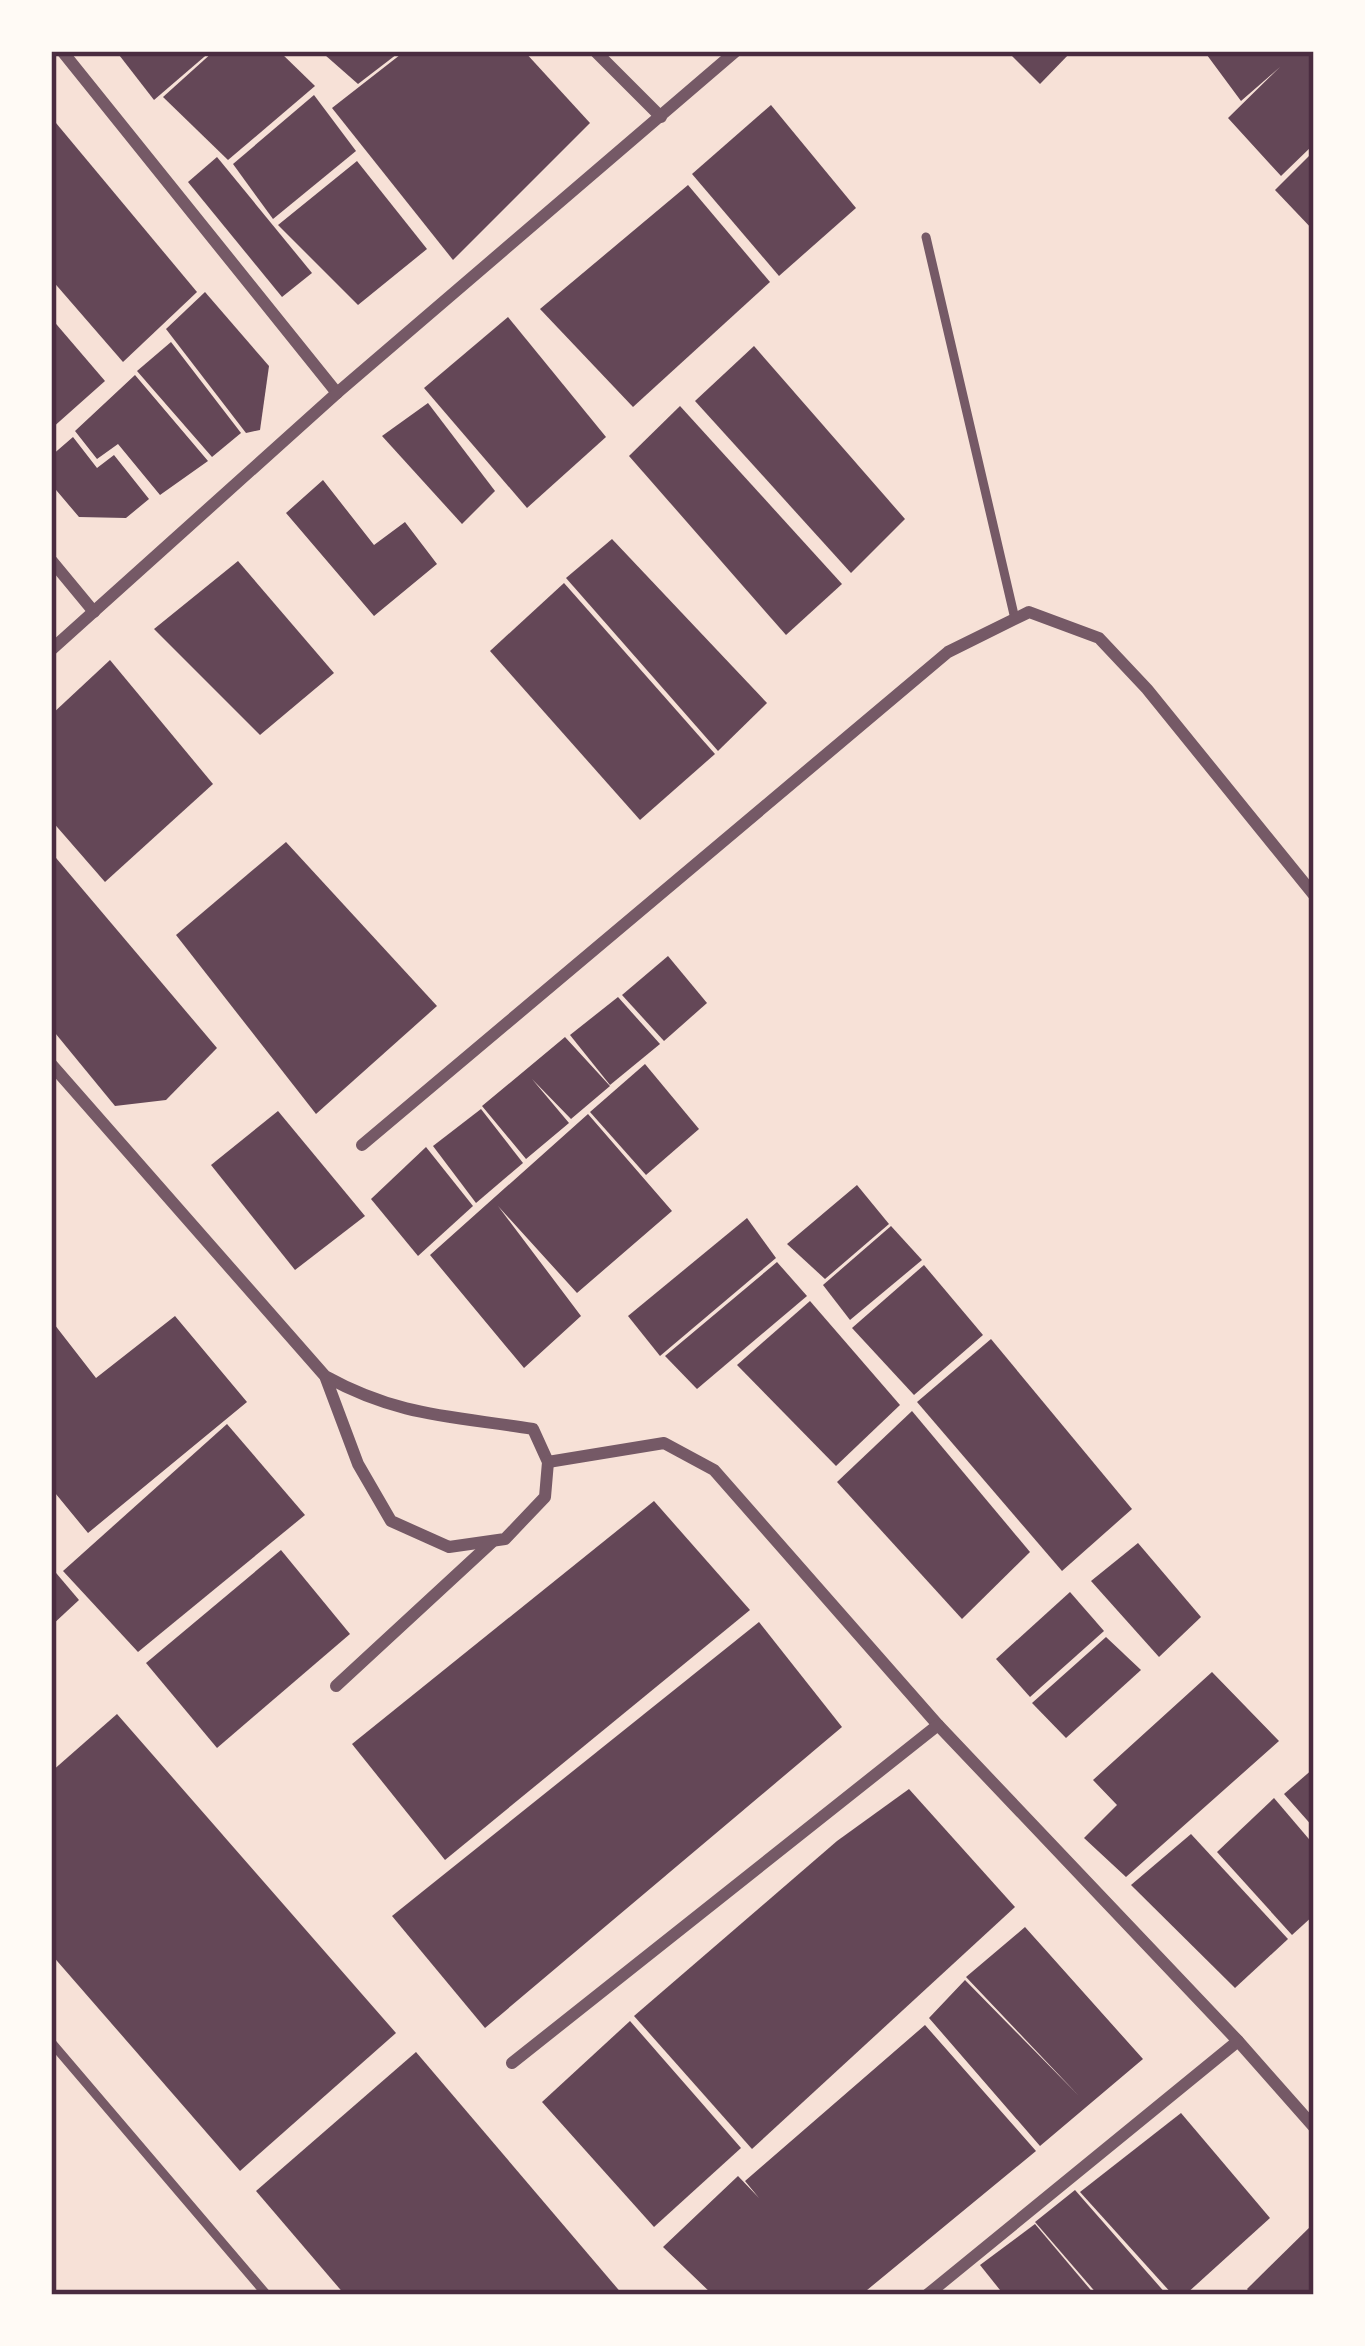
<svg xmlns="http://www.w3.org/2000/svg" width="1365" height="2346" viewBox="0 0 1365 2346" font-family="'Public Sans',sans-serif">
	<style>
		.building { fill: #644757 }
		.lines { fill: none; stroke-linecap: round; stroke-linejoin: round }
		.service { stroke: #755966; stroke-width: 9 }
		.minor { stroke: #755966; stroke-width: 12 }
		.neatline { fill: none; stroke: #4a2c40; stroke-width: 4.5 }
	</style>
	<rect width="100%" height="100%" fill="#f7e1d7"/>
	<g class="building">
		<path d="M116,51H211L154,100Z"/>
		<path d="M214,51H279L315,86L228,160L163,97Z"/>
		<path d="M330,51H401L358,84L325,55Z"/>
		<path d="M405,51H524L590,123L453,260L332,108Z"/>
		<path d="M1007,51H1072L1040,84Z"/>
		<path d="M1204,51H1314V144L1281,176L1228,118L1280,67L1241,101Z"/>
		<path d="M314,95L356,151L273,219L233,164Z"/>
		<path d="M771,105L856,208L779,276L692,174Z"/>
		<path d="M51,117L197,292L123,362L51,279Z"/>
		<path d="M1314,151V231L1275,190Z"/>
		<path d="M217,157L312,273L282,297L188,182Z"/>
		<path d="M357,161L427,249L358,305L278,225Z"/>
		<path d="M688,185L770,282L633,407L540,309Z"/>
		<path d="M205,292L269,366L260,430L246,433L166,329Z"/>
		<path d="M508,317L606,437L527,508L424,388Z"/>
		<path d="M51,318L105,381L51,429Z"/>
		<path d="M171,342L241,433L212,457L137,371Z"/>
		<path d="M754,346L905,519L851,573L695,401Z"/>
		<path d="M135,375L208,461L160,495L118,444L97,459L75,431Z"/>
		<path d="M428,403L495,491L462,524L382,436Z"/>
		<path d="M680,406L842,584L786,635L629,456Z"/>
		<path d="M73,437L97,468L114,455L149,499L126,518L79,517L51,484V456Z"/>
		<path d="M323,480L374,545L405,522L437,564L374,616L286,513Z"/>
		<path d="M612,539L767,703L718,751L566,578Z"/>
		<path d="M238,561L334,673L260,735L154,629Z"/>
		<path d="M564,583L715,754L640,820L490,651Z"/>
		<path d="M110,660L213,784L105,882L51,820V715Z"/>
		<path d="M286,842L437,1006L316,1114L176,935Z"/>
		<path d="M51,852L217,1048L166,1100L115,1106L51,1028Z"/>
		<path d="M668,956L707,1003L664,1041L622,995Z"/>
		<path d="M618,997L660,1044L610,1085L570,1035Z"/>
		<path d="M565,1037L610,1086L571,1119L532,1079L569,1123L526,1159L482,1106Z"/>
		<path d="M645,1064L699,1129L646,1175L590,1112Z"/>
		<path d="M481,1109L523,1163L476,1203L433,1146Z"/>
		<path d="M278,1111L365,1216L295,1270L211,1165Z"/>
		<path d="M588,1114L672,1211L577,1293L498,1206L581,1316L524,1368L430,1255Z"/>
		<path d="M426,1147L473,1206L418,1256L371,1199Z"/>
		<path d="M857,1185L889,1224L825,1279L787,1244Z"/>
		<path d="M747,1218L776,1258L660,1356L628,1316Z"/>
		<path d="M891,1226L922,1260L850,1320L823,1285Z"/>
		<path d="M777,1262L807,1296L697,1389L665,1356Z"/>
		<path d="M924,1265L983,1335L914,1395L852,1328Z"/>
		<path d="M810,1301L900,1405L836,1466L737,1365Z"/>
		<path d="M175,1316L247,1402L88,1533L51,1488V1320L96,1378Z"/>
		<path d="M991,1339L1132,1509L1062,1571L917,1402Z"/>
		<path d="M912,1411L1030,1552L962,1619L837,1482Z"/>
		<path d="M227,1424L305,1515L138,1652L63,1571Z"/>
		<path d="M654,1501L750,1610L445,1860L352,1744Z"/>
		<path d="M1138,1543L1201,1617L1159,1657L1091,1581Z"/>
		<path d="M281,1550L350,1634L217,1748L146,1663Z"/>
		<path d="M51,1567L79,1600L51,1626Z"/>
		<path d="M1070,1592L1104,1631L1030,1697L996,1659Z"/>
		<path d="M759,1622L842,1727L485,2028L392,1916Z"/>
		<path d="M1106,1637L1141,1670L1066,1738L1032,1703Z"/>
		<path d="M1212,1672L1279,1741L1126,1877L1084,1838L1117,1805L1093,1780Z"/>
		<path d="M117,1714L396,2033L240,2171L51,1954V1772Z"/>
		<path d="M1314,1768V1828L1284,1794Z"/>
		<path d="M909,1789L1015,1907L752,2149L634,2016L837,1841Z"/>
		<path d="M1274,1798L1314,1845V1915L1292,1935L1217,1852Z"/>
		<path d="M1191,1834L1288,1939L1235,1988L1131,1885Z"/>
		<path d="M1025,1927L1143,2059L1040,2146L929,2018L965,1980L1079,2096L966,1977Z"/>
		<path d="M630,2021L741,2148L654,2227L542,2102Z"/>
		<path d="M925,2025L1036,2151L861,2295H713L663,2247L738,2176L759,2198L745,2181Z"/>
		<path d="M416,2052L623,2295H345L256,2191Z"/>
		<path d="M1181,2113L1270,2218L1185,2295H1173L1080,2192Z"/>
		<path d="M1075,2190L1167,2295H1098L1035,2222Z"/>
		<path d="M1314,2223V2295H1252L1247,2289Z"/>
		<path d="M1035,2224L1095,2295H1004L980,2265Z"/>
	</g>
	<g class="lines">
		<g class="service">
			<path d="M926,237L1015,619"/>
			<path d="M51,2042L267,2295"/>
		</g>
		<g class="minor">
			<path d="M62,51L337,393"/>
			<path d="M595,51L661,117"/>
			<path d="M51,560L94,612"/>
			<path d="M51,650L337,393L736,51"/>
			<path d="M51,1064L325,1376C399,1417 453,1416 533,1429L548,1462L545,1497L505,1539L449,1547L391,1521L358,1464L325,1376"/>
			<path d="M362,1145L948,652L1029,612L1099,638L1147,689L1314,895"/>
			<path d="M548,1462L664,1443L714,1470L938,1725L1238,2041L1314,2127"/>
			<path d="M336,1686L492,1542"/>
			<path d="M512,2063L938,1725"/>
			<path d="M927,2295L1238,2041"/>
		</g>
	</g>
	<rect width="1365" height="2346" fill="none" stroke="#fffaf5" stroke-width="108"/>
	<rect x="54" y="54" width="1257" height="2238" class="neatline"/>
</svg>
